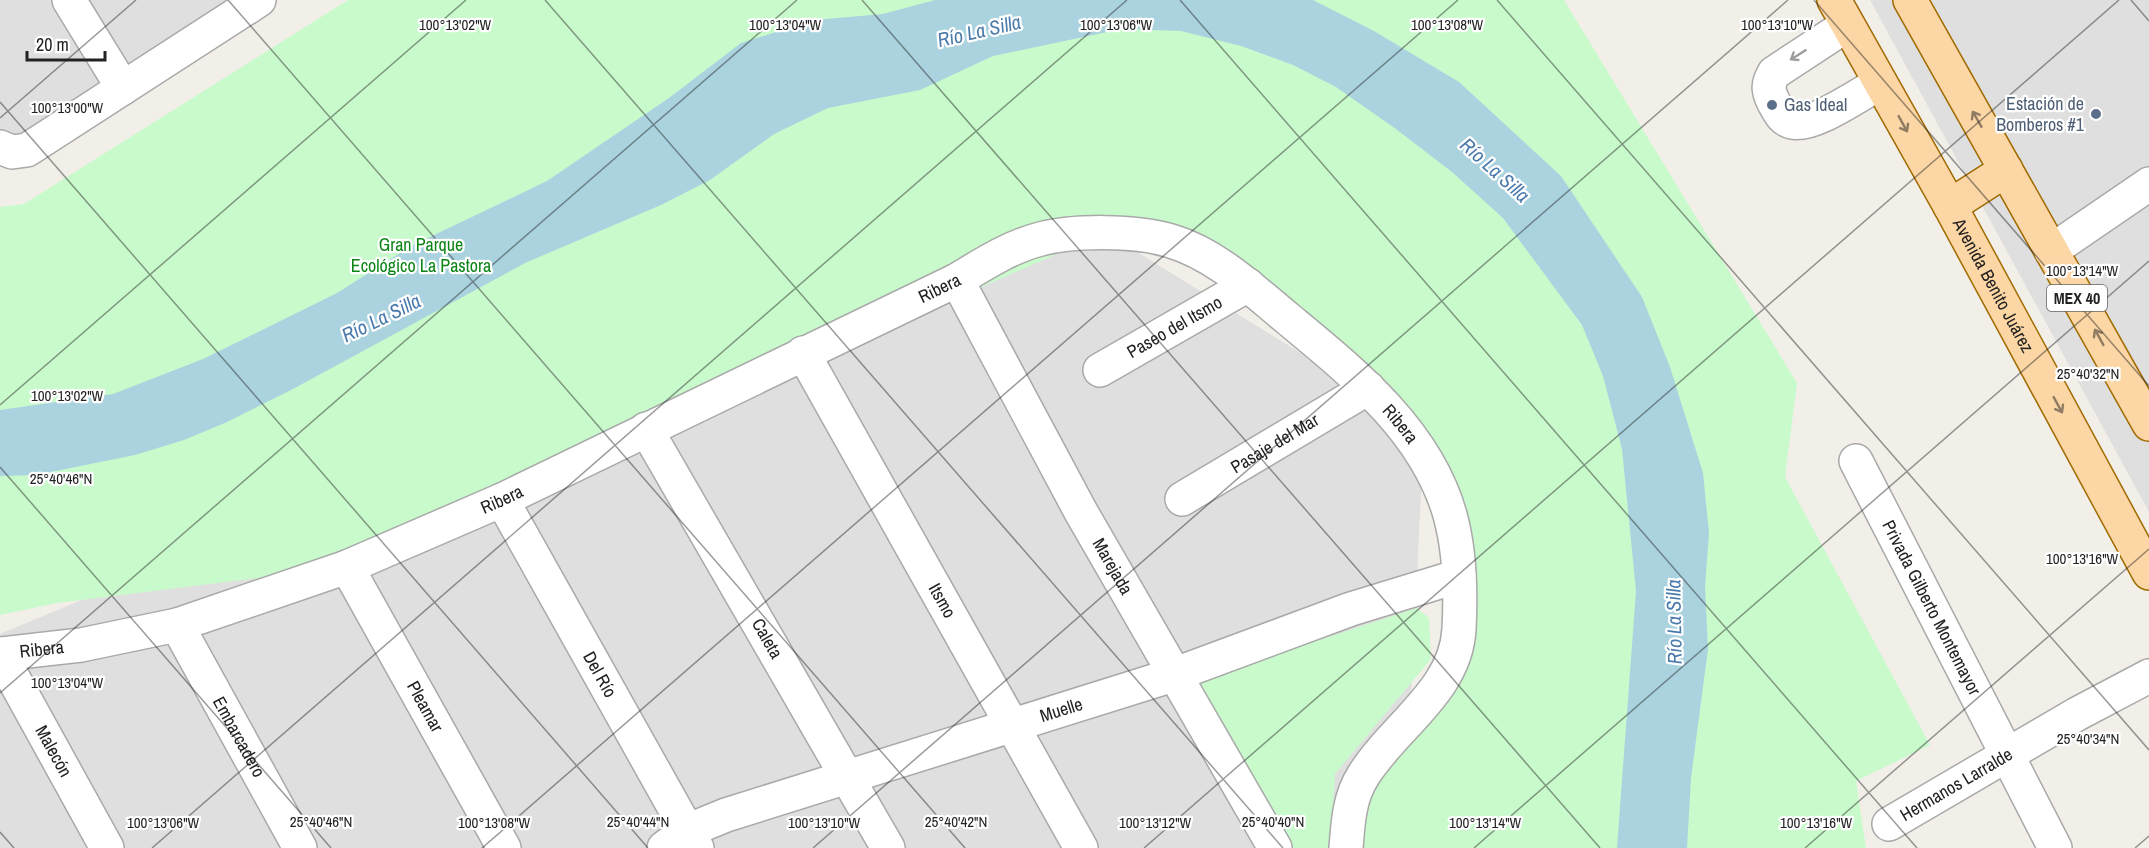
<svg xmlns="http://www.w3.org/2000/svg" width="2149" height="848" viewBox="0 0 2149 848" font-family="'Archivo Narrow',sans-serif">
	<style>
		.residential { fill: #e0dfdf }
		.park { fill: #c8facc }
		.water { fill: #aad3df }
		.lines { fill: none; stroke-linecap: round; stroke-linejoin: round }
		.minor-casing { stroke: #a9a9a9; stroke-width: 36 }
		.major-casing { stroke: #a06b00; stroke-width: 36 }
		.minor { stroke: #fff; stroke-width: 33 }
		.major { stroke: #fcd6a4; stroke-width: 33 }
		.oneway { stroke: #9c9c9c }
		.oneway2 { stroke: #8f7c63 }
		.ticks { fill: none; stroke: #222; stroke-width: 1.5; stroke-opacity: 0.45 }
		.service-dot { fill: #5c6f8a; stroke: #fff; stroke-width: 2 }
		.labels { text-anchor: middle; stroke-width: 4.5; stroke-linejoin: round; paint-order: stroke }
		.shield { fill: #fff; stroke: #646464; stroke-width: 1.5 }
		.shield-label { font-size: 16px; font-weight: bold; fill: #222 }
		.service-label { font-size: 18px; fill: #4e5e75; stroke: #fff; text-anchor: end }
		.park-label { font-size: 18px; fill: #0c8416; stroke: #fff }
		.street-label { font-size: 18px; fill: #222; stroke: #fff }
		.water-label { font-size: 20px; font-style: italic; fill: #4a7aab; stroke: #fff }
		.ticks-label { font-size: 15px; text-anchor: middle; fill: #222; stroke: #fff; stroke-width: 4.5; stroke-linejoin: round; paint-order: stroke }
	</style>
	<rect width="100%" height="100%" fill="#f2efe9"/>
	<g class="residential">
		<path d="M0,0H264L0,151Z"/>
		<path d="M1870,0H2149V512Z"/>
		<path d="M1048,197L1424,429L1404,848H0V634Z"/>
	</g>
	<g class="park">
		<path d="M348,0H1564L1797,383L1785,477L1930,745L1856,781L1866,848H1346L1348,816L1427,700L1468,546L1466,506L1368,388L1248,285L1102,234L347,567L57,603L0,615V207L24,204Z"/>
		<path d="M1417,608L1429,618L1431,659L1335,774L1330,848H1286L1195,694L1201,679Z"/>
	</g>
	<path class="water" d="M935,0H1313L1374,31L1459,82L1561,176L1642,297L1670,367L1703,473L1709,533L1705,587L1708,649L1691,778L1687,848H1617L1636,591L1622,449L1603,376L1582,325L1503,218L1452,172L1396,129L1336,87L1293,65L1241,46L1181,31L1121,29L993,56L920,90L828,108L774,134L710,180L661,205L525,263L293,389L227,422L184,440L135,455L36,475L0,476V410L113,394L203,359L337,293L411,246L547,181L669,98L741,43L814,20L883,14Z"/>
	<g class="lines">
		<defs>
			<g id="minor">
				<path d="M69,0L123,88"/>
				<path d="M1847,25L1774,73C1767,85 1768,91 1774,103C1779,111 1782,120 1792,122C1812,128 1861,93 1880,83"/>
				<path d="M0,147L12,152L27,150L259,0"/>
				<path d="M2051,251L2149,184"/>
				<path id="s1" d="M957,280L1081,512L1275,848"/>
				<path id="s2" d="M803,353L1081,848"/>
				<path id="s3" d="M1100,370L1248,285"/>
				<path id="s4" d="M646,429L888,848"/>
				<path id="s5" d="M1856,461L2055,848"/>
				<path id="s6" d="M1182,499L1368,388"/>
				<path id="s7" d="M502,500L697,848"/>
				<path id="s8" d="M347,567L504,848"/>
				<path id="s9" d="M177,625L300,848"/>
				<path id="s10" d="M0,654L81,645L177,625L347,567L502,500L957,280C982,265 1008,248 1037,240C1072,230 1136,230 1171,241C1215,254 1252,289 1287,318C1351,371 1426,430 1450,515C1460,551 1461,591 1459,629C1456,691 1393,727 1363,776C1349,798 1348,823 1346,848"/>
				<path id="s11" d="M0,654L107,848"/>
				<path id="s12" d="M1889,824L2077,714L2149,676"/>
				<path id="s13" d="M664,848L687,831L726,815L1173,675L1351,609L1459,576"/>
			</g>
			<g id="major">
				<path id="s14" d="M1834,0L1950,206L2149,573"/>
				<path d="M1910,0L2149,424"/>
				<path d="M1950,206L2006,170"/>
			</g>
		</defs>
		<use href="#minor" class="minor-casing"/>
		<use href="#major" class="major-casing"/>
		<use href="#minor" class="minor"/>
		<use href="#major" class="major"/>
	</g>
	<defs><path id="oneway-shaft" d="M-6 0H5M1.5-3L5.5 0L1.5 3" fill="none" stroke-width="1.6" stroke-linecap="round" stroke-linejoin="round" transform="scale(1.5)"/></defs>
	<use class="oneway" href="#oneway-shaft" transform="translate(1798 55) rotate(148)"/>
	<g class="oneway2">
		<use href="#oneway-shaft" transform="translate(1977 119) rotate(-120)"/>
		<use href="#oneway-shaft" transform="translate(1903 124) rotate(61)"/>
		<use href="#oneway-shaft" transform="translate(2099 337) rotate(-119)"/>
		<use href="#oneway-shaft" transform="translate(2058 405) rotate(61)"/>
	</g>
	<path class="ticks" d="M228,0L965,848M545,0L1283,848M862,0L1600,848M1180,0L1917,848M1497,0L2149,750M1814,0L2149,386M2131,0L2149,21M0,102L648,848M0,118L136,0M0,405L466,0M0,467L331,848M0,693L797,0M0,832L14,848M152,848L1127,0M482,848L1458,0M813,848L1788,0M1144,848L2119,0M1474,848L2149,261M1805,848L2149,549M2135,848L2149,836"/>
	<g class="service-dot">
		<circle cx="1772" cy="105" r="6"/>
		<circle cx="2096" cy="114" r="6"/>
	</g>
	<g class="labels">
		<rect class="shield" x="2047" y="285" width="60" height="26" rx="4.5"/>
		<g class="shield-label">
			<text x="2077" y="304">MEX 40</text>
		</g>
		<g class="service-label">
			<text x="2084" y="110">Estación de<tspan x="2084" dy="21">Bomberos #1</tspan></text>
			<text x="1784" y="111" text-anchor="start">Gas Ideal</text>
		</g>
		<g class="park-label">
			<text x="421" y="251">Gran Parque<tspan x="421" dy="21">Ecológico La Pastora</tspan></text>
		</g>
		<g class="street-label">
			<text dy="6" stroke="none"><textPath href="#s14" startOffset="327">Avenida Benito Juárez</textPath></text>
			<text dy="6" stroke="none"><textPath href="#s10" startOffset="1014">Ribera</textPath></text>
			<text dy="6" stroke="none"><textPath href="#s3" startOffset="86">Paseo del Itsmo</textPath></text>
			<text dy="6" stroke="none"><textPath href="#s10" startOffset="1554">Ribera</textPath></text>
			<text dy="6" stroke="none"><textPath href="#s6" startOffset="108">Pasaje del Mar</textPath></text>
			<text dy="6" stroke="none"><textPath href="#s10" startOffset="528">Ribera</textPath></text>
			<text dy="6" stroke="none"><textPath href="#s1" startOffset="326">Marejada</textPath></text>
			<text dy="6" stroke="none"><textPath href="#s2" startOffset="284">Itsmo</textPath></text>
			<text dy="6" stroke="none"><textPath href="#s5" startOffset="165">Privada Gilberto Montemayor</textPath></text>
			<text dy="6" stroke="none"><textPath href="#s4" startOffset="242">Caleta</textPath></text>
			<text dy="6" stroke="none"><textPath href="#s10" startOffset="42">Ribera</textPath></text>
			<text dy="6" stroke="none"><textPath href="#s7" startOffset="200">Del Río</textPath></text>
			<text dy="6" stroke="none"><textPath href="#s8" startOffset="160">Pleamar</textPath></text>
			<text dy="6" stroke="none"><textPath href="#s13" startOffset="422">Muelle</textPath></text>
			<text dy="6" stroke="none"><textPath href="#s9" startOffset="128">Embarcadero</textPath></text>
			<text dy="6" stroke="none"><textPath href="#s11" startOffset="111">Malecón</textPath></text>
			<text dy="6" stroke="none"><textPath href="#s12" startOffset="78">Hermanos Larralde</textPath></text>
		</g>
		<g class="water-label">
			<text transform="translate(979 31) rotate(-13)" y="7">Río La Silla</text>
			<text transform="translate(1495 170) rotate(42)" y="7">Río La Silla</text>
			<text transform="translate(381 318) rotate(-26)" y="7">Río La Silla</text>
			<text transform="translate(1674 622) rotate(-91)" y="7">Río La Silla</text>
		</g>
	</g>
	<g class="ticks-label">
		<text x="455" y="30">100°13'02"W</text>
		<text x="785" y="30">100°13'04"W</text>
		<text x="1116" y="30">100°13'06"W</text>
		<text x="1447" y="30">100°13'08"W</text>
		<text x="1777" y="30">100°13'10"W</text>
		<text x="67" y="113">100°13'00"W</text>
		<text x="2082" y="276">100°13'14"W</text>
		<text x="2088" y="379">25°40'32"N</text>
		<text x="67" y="401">100°13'02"W</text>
		<text x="61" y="484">25°40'46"N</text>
		<text x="2082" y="564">100°13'16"W</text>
		<text x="67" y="688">100°13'04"W</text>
		<text x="2088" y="744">25°40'34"N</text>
		<text x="321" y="827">25°40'46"N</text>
		<text x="638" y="827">25°40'44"N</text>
		<text x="956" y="827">25°40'42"N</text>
		<text x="1273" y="827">25°40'40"N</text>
		<text x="163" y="828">100°13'06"W</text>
		<text x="494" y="828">100°13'08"W</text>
		<text x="824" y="828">100°13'10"W</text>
		<text x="1155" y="828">100°13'12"W</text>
		<text x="1485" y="828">100°13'14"W</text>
		<text x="1816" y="828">100°13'16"W</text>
	</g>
	<path d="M27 51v9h78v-9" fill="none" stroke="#222222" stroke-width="3"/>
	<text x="36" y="51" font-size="18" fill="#222222" stroke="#ffffff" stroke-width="4.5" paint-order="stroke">20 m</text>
</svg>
